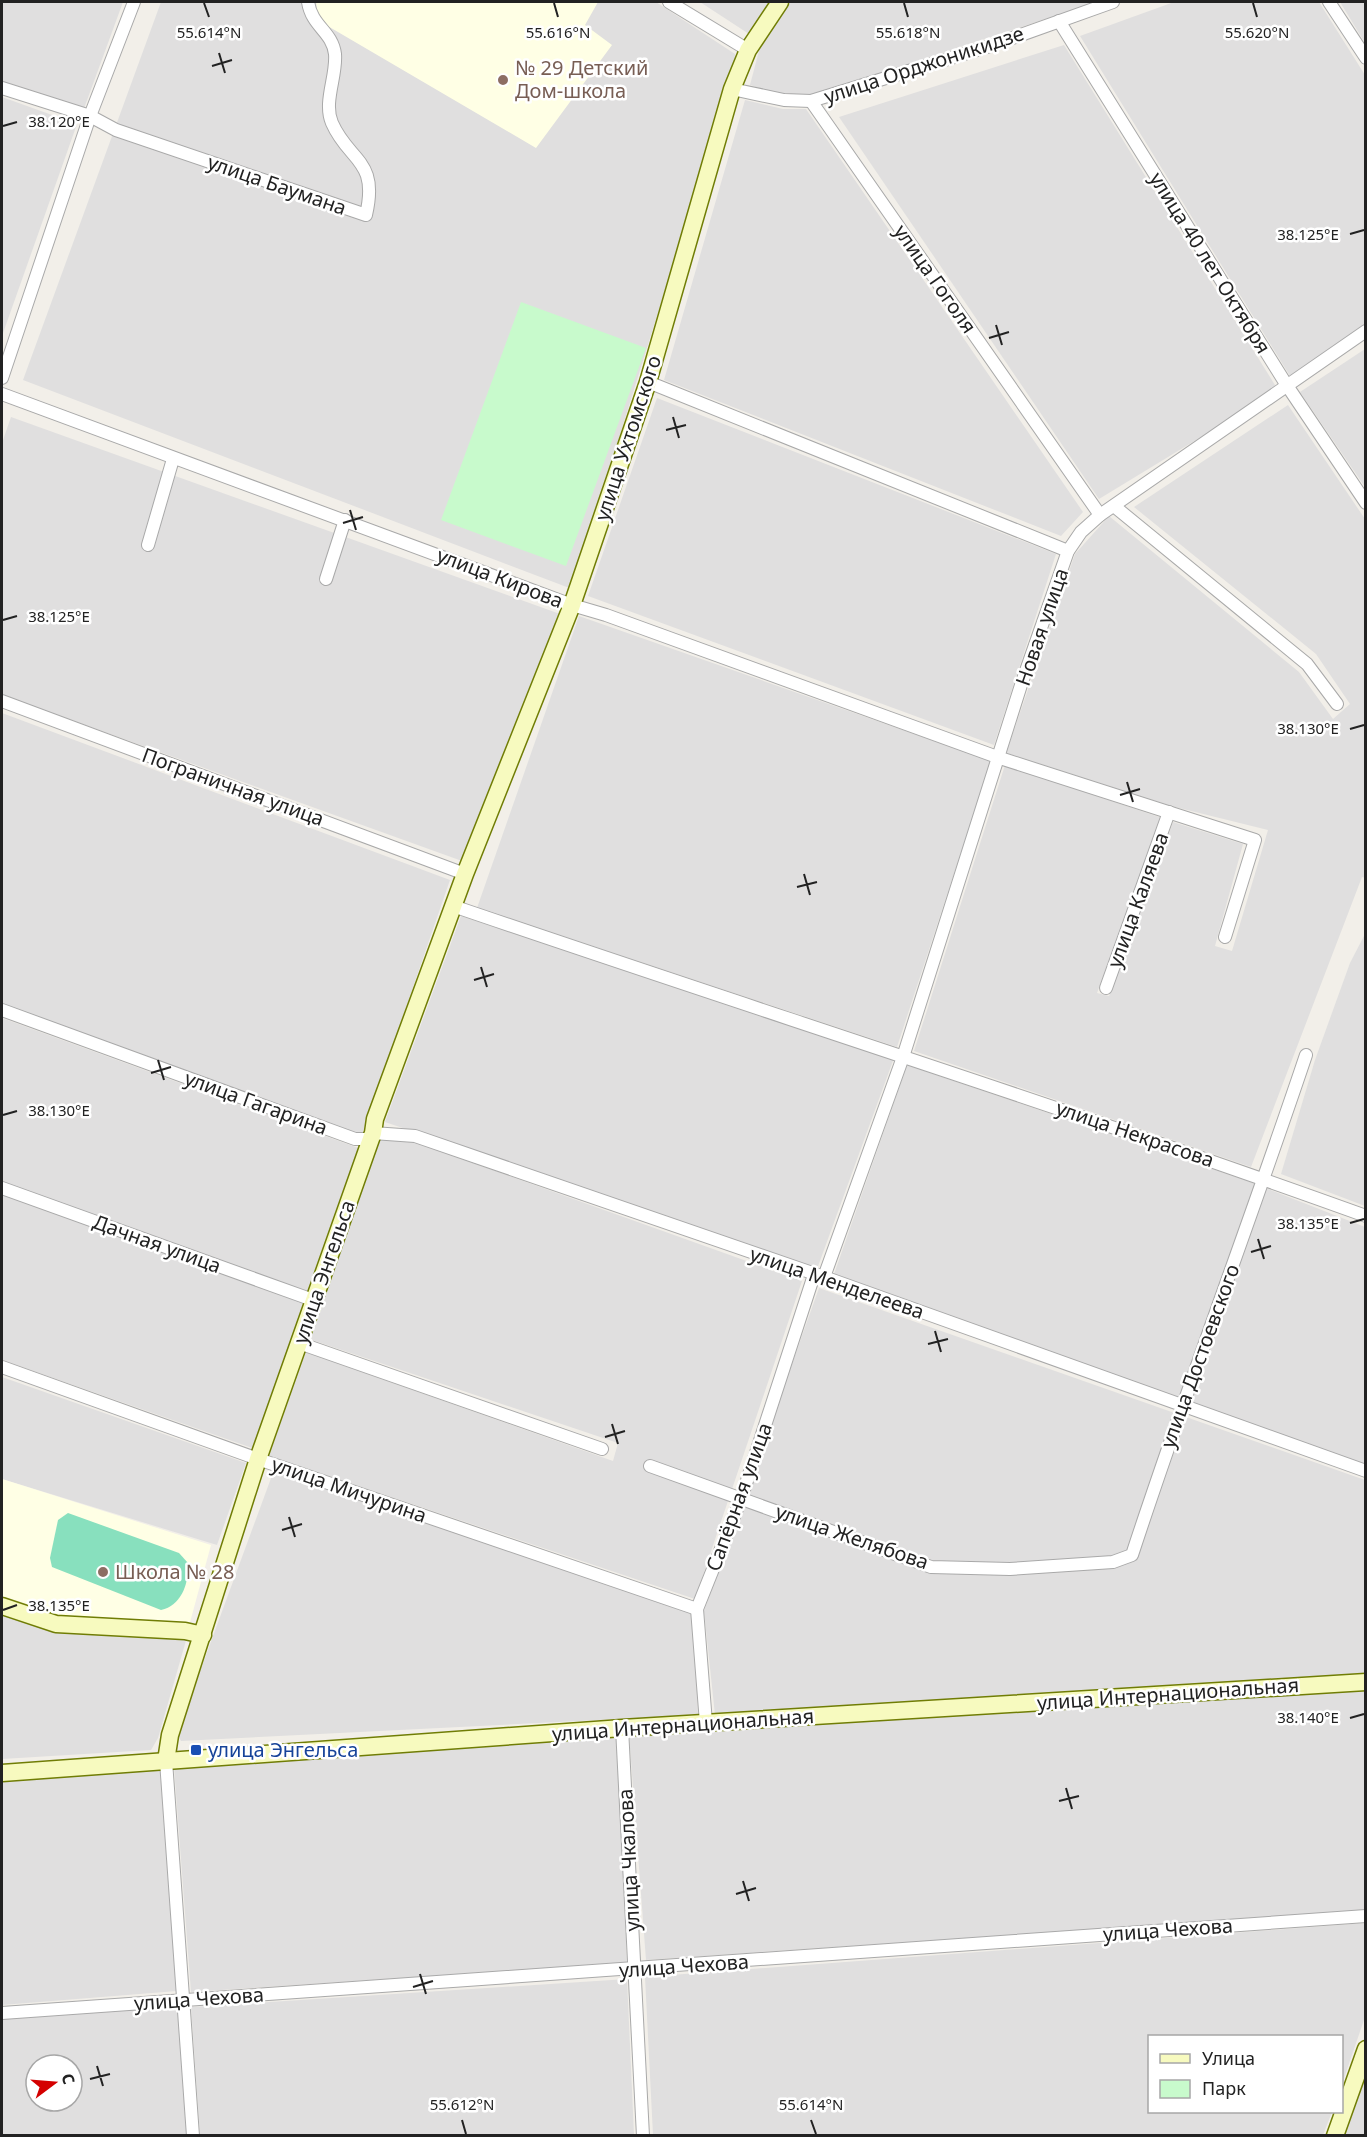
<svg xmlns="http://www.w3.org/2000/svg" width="1367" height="2137" viewBox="0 0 1367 2137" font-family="'Noto Sans',sans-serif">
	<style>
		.residential { fill: #e0dfdf; fill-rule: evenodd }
		.education { fill: #ffffe5 }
		.park { fill: #c8facc }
		.pitch { fill: #88e0be }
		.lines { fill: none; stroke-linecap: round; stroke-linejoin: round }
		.street-casing { stroke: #a9a9a9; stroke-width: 14 }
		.secondary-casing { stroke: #707d05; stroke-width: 19 }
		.street { stroke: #fff; stroke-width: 12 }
		.secondary { stroke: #f7fabf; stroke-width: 16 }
		.ticks { fill: none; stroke: #222; stroke-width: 2 }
		.education-dot { fill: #8d6e63; stroke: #fff; stroke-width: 2 }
		.transit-dot { fill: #1a4fb4; stroke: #fff; stroke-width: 2 }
		.labels { text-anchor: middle; stroke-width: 5; stroke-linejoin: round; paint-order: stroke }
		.street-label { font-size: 20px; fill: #222; stroke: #fff }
		.education-label { font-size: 20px; fill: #785e54; stroke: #fff; text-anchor: start }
		.transit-label { font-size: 20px; fill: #164399; stroke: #fff; text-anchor: start }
		.ticks-label { font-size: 15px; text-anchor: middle; fill: #222; stroke: #fff; stroke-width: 5; stroke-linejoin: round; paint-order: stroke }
	</style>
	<rect width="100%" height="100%" fill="#f2efe9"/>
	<g class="residential">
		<path d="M2,2H123L82,114L2,84Z"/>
		<path d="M161,2H656L735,54L734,68L572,589L23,380Z"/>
		<path d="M700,2H771L749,34Z"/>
		<path d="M791,2H1097L815,95L787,97L750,85L760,47Z"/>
		<path d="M1174,2H1319L1365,75V326L1290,376L1080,36Z"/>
		<path d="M1340,2H1365V43Z"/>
		<path d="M1064,45L1278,390L1099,499L839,117Z"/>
		<path d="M2,97L77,124L2,336Z"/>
		<path d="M745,100L783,109H806L1083,512L1061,536L664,380Z"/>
		<path d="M1365,349V487L1300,392Z"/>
		<path d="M657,398L1056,554L994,745L588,596Z"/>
		<path d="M1288,405L1365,519L1366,878L1362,877L1251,1167L914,1051L1005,765L1162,818L1097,993L1109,996L1173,822L1243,844L1215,946L1232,951L1268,830L1171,806L1006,753L1075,554L1109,516L1299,672L1333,719L1350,704L1316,654L1134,507Z"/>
		<path d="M11,417L560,614L462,861L2,695V443Z"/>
		<path d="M579,616L991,761L897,1047L477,908Z"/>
		<path d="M2,713L450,880L362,1135L2,1004Z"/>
		<path d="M461,916L894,1058L817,1269L385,1122Z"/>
		<path d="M1365,934L1366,1206H1365L1281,1174L1315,1060L1350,963Z"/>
		<path d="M2,1018L361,1149L255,1449L2,1360Z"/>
		<path d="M907,1065L1248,1181L1365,1227V1464L833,1277Z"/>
		<path d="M380,1140H409L802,1281L695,1599L269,1456L306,1352L613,1461L618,1443L309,1339Z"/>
		<path d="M819,1288L1365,1480V1675L715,1715L704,1611Z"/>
		<path d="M2,1377L246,1463L217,1545L2,1479Z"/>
		<path d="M274,1470L694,1613L698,1715L181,1741L177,1734Z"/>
		<path d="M2,1613L187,1637L158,1738L151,1750L2,1759Z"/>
		<path d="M1365,1687V1911L646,1960L629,1734Z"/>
		<path d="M617,1735L627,1963L191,1992L174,1767Z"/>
		<path d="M160,1770L177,1991L2,2005V1779Z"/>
		<path d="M1365,1923V2017L1342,2084V2036H1150V2112H1332L1323,2135H653L645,1977Z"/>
		<path d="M627,1979L634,2135H200L191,2007Z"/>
		<path d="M178,2005L188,2135L2,2136V2019ZM36,2065H72V2101H36Z"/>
		<path d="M1365,2074V2135H1343Z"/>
	</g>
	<g class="education">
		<path d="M316,2H598L585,25L612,45L536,148L326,25L318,17Z"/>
		<path d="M2,1479L211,1545L189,1626L62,1618L2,1599Z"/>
	</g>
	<path class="park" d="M521,302L646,348L566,566L441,520Z"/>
	<path class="pitch" d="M68,1513L179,1553L188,1563C189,1583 182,1605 161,1610L52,1567L50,1558L58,1520Z"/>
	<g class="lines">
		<defs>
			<g id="street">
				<path d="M669,2L748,50"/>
				<path d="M1329,2L1366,58"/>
				<path d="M1059,21L1286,384L1366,503"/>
				<path d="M2,88L90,116L116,130L366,215C379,159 349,162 332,123C323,102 337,76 335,54C332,31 312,27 308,2"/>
				<path d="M732,89L784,100L811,101L990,46L1113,2"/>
				<path d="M811,101L1100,515"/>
				<path d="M2,378L90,116L134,2"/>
				<path d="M648,382L1068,551"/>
				<path d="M2,394L572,605L606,615L1000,758L1255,840L1225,937"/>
				<path d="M1114,506L1307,664L1337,704"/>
				<path d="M148,545L173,459"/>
				<path d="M326,579L345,520"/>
				<path d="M2,701L465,874"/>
				<path d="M453,906C757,1010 1064,1107 1366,1216"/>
				<path d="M1106,988L1169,812"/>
				<path d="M2,1010L355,1139H367L373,1133L415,1136L824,1277L1366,1471"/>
				<path d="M2,1188L313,1300"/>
				<path d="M824,1277L903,1057L1021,685L1068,551L1081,532L1100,515L1366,331"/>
				<path d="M299,1343L602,1449"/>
				<path d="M2,1367L258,1459L697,1609"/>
				<path d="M650,1466L931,1567L1010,1569L1113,1562L1132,1555C1187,1387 1250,1222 1306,1055"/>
				<path d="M706,1723L697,1609L741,1499L814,1275"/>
				<path d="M622,1728L643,2136"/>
				<path d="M166,1761L193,2136"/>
				<path d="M2,2013L1366,1916"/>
			</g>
			<g id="secondary">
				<path d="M2,1606L56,1624L185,1631L203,1635"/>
				<path d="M166,1761L170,1735L258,1459L373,1133L375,1119L465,874L572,605L648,382L732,89L748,50L780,2"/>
				<path d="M2,1773L622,1728L1366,1682"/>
				<path d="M1335,2136L1366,2049"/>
			</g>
		</defs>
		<use href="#street" class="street-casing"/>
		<use href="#secondary" class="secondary-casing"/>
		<use href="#street" class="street"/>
		<use href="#secondary" class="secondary"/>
	</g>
	<path class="ticks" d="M204,3L209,17M554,3L558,17M904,3L908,17M1253,3L1257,17M219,53L225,73M212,66L232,60M3,126L17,122M1350,234L1364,230M996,325L1002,345M989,338L1009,332M673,417L679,438M666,430L686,425M350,510L356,530M343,523L363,517M3,620L17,616M1350,729L1364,725M1127,782L1133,802M1120,795L1140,789M804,874L810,895M797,887L817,882M481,967L487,987M474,980L494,974M158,1060L164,1080M151,1073L171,1067M3,1115L17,1111M1350,1223L1364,1219M1258,1239L1264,1259M1251,1252L1271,1246M935,1331L941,1352M928,1344L948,1339M612,1424L618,1444M605,1437L625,1431M289,1517L295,1537M282,1530L302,1524M3,1610L17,1605M1350,1718L1364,1714M1066,1788L1072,1809M1059,1801L1079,1796M743,1881L749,1901M736,1894L756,1888M420,1974L426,1994M413,1987L433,1981M97,2066L103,2086M90,2079L110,2074M462,2120L466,2134M811,2120L816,2134"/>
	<g class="education-dot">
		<circle cx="503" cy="80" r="6"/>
		<circle cx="103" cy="1572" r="6"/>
	</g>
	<rect class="transit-dot" x="190" y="1744" width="12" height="12" rx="3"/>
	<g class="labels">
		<g class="street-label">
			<text transform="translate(924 65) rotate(-18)" y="7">улица Орджоникидзе</text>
			<text transform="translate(277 185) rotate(19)" y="7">улица Баумана</text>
			<text transform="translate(1210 263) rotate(58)" y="7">улица 40 лет Октября</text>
			<text transform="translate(935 279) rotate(55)" y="7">улица Гоголя</text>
			<text transform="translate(628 438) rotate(-72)" y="7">улица Ухтомского</text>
			<text transform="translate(500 578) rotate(21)" y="7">улица Кирова</text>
			<text transform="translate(1042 627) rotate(-71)" y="7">Новая улица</text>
			<text transform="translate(233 787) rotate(20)" y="7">Пограничная улица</text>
			<text transform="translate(1138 900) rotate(-70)" y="7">улица Каляева</text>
			<text transform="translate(256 1103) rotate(20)" y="7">улица Гагарина</text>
			<text transform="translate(1135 1134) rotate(19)" y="7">улица Некрасова</text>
			<text transform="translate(157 1244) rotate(20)" y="7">Дачная улица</text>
			<text transform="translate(324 1272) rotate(-71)" y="7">улица Энгельса</text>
			<text transform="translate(837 1283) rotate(19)" y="7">улица Менделеева</text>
			<text transform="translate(1200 1356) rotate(-70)" y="7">улица Достоевского</text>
			<text transform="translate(349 1490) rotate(19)" y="7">улица Мичурина</text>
			<text transform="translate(739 1497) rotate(-70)" y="7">Сапёрная улица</text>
			<text transform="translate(852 1537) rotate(19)" y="7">улица Желябова</text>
			<text transform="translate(1168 1694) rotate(-4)" y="7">улица Интернациональная</text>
			<text transform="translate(683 1725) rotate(-4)" y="7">улица Интернациональная</text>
			<text transform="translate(629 1860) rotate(-93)" y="7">улица Чкалова</text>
			<text transform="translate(1168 1930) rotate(-4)" y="7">улица Чехова</text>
			<text transform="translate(684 1966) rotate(-4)" y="7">улица Чехова</text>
			<text transform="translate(199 1999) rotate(-4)" y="7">улица Чехова</text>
		</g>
		<g class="education-label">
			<text x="515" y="75">№ 29 Детский<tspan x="515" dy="23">Дом-школа</tspan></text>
			<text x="115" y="1579">Школа № 28</text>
		</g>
		<g class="transit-label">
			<text x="208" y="1757">улица Энгельса</text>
		</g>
	</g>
	<g class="ticks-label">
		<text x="209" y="38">55.614°N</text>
		<text x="558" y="38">55.616°N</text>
		<text x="908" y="38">55.618°N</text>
		<text x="1257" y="38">55.620°N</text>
		<text x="59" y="127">38.120°E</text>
		<text x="1308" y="240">38.125°E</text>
		<text x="59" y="622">38.125°E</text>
		<text x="1308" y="734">38.130°E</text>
		<text x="59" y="1116">38.130°E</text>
		<text x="1308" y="1229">38.135°E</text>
		<text x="59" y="1611">38.135°E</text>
		<text x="1308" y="1723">38.140°E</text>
		<text x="462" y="2110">55.612°N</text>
		<text x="811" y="2110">55.614°N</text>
	</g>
	<rect width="1367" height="2137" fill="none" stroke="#222222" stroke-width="6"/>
	<rect x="1148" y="2035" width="195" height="78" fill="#ffffff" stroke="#a7a7a7" stroke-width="1.5"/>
	<rect x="1160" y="2054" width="30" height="9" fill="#f7fabf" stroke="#a7a7a7" stroke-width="1.5"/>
	<text x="1202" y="2065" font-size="18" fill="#222222">Улица</text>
	<rect x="1160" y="2080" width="30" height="18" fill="#c8facc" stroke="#a7a7a7" stroke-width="1.5"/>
	<text x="1202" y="2095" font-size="18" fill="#222222">Парк</text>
	<g transform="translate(54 2083) rotate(74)"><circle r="28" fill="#ffffff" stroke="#a7a7a7" stroke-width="1.5"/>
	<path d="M0-4.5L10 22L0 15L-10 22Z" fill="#d40000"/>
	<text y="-9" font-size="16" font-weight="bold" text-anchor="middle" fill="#222222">С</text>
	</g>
</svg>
